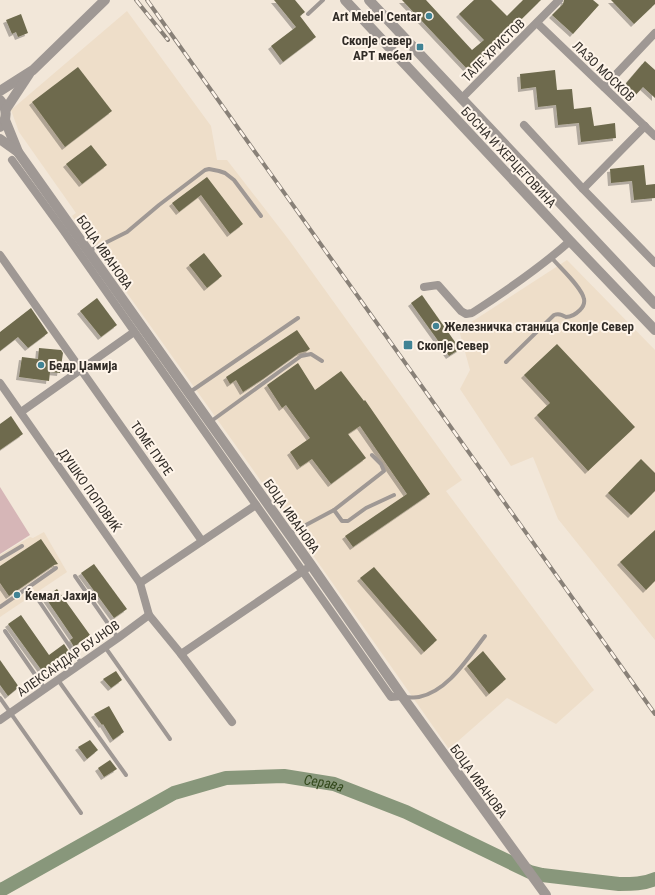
<svg xmlns="http://www.w3.org/2000/svg" width="655" height="895" viewBox="0 0 655 895" font-family="'Roboto Condensed',sans-serif">
	<style>
		.built { fill: #eedec9 }
		.green { fill: #d6b6b7 }
		.lines { fill: none; stroke-linecap: round; stroke-linejoin: round }
		.river { stroke: #88977b; stroke-width: 14 }
		.building { fill: #6e6b4d; filter: url(#shadow) }
		.service { stroke: #9f9894; stroke-width: 4 }
		.minor { stroke: #9f9894; stroke-width: 8 }
		.tertiary { stroke: #9f9894; stroke-width: 10 }
		.rail-casing { stroke: #898178; stroke-width: 4 }
		.rail { stroke: #fef4e9; stroke-width: 2.5; stroke-dasharray: 8; stroke-linecap: butt }
		.poi-dot { fill: #418394; stroke: #fef4e9; stroke-width: 1.5 }
		.labels { text-anchor: middle; stroke-width: 4; stroke-linejoin: round; paint-order: stroke }
		.poi-label { font-size: 13px; font-weight: bold; fill: #312c27; stroke: #fef4e9; text-anchor: start }
		.street-label { font-size: 13px; fill: #312c27; stroke: #fef4e9 }
		.water-label { font-size: 14px; font-style: italic; fill: #33491c; stroke: #fef4e9 }
	</style>
	<defs>
		<filter id="shadow"><feDropShadow dx="-3" dy="3" stdDeviation="0" flood-color="#0004"/></filter>
	</defs>
	<rect width="100%" height="100%" fill="#f2e7d9"/>
	<g class="built">
		<path d="M127,11L211,126L217,160H227L289,240L462,480L446,491L594,690L556,724L507,698L449,749L244,457L72,216L76,213L19,132L11,110Z"/>
		<path d="M567,260L655,350V640L558,519L533,457L511,466L460,389L470,370L459,330Z"/>
		<path d="M44,532L67,572L0,617V555L30,537L33,538Z"/>
	</g>
	<path class="green" d="M0,487L30,535L0,554Z"/>
	<g class="lines">
		<path class="river" id="s1" d="M0,890L3,889L174,793L226,778L284,776L334,784L406,812L530,872L542,875L619,884C632,884 644,884 655,879"/>
	</g>
	<g class="building">
		<path d="M274,0H295L305,12L300,16L316,37L283,62L271,46L296,27Z"/>
		<path d="M402,0H426L472,50L484,40L459,14L474,0H491L507,16L523,0H541L469,71Z"/>
		<path d="M564,0H593L599,5L573,34L552,15L563,4Z"/>
		<path d="M611,0H655V4L634,24Z"/>
		<path d="M21,14L28,33L18,37L16,32L12,34L6,20Z"/>
		<path d="M645,61L655,70V98L643,87L633,98L622,88Z"/>
		<path d="M78,67L112,111L65,147L32,102Z"/>
		<path d="M555,70L557,90L572,89L574,109L591,107L594,126L615,123L616,138L581,142L579,123L558,125L556,105L538,107L536,87L521,89L520,74Z"/>
		<path d="M91,145L107,165L82,184L66,164Z"/>
		<path d="M644,165L646,185L655,184V198L634,200L632,181L611,183L610,169Z"/>
		<path d="M207,177L243,224L230,234L201,195L179,212L172,203Z"/>
		<path d="M204,253L222,276L207,288L189,265Z"/>
		<path d="M422,295L460,349L449,356L411,303Z"/>
		<path d="M97,298L117,325L101,337L80,311Z"/>
		<path d="M31,308L48,333L28,348L18,337L0,351V332Z"/>
		<path d="M297,330L310,349L307,351L299,353L263,379L243,392L236,380L230,384L226,377Z"/>
		<path d="M557,344L635,427L588,471L537,415L550,403L524,375Z"/>
		<path d="M39,348L61,350L63,353L60,373L50,372L49,381L19,377L22,357L38,359Z"/>
		<path d="M298,363L315,390L341,371L364,401L365,400L430,494L353,547L345,536L407,494L360,426L348,434L366,458L331,484L312,459L300,467L290,452L310,438L286,405L282,408L267,385Z"/>
		<path d="M11,416L23,434L0,450V424Z"/>
		<path d="M641,459L655,473V491L631,515L608,493Z"/>
		<path d="M655,530V581L646,590L620,562Z"/>
		<path d="M41,539L58,564L54,565L9,596L0,583V566Z"/>
		<path d="M94,564L127,609L114,618L81,573Z"/>
		<path d="M374,567L437,640L424,652L360,578Z"/>
		<path d="M57,589L90,635L74,647L70,640L73,638L45,597Z"/>
		<path d="M21,615L49,655L64,644L74,659L67,663L65,661L45,675L8,624Z"/>
		<path d="M483,651L506,679L489,694L467,666Z"/>
		<path d="M0,660L19,687L8,696L0,685Z"/>
		<path d="M116,671L122,680L111,688L103,679Z"/>
		<path d="M109,706L124,732L113,740L103,724L102,725L94,714Z"/>
		<path d="M90,740L98,750L87,759L78,747Z"/>
		<path d="M110,760L117,769L104,777L98,768Z"/>
	</g>
	<g class="lines">
		<g class="service">
			<path d="M308,14L323,0"/>
			<path d="M89,251L127,232L159,205L205,170L209,169L219,171L225,173L234,180L261,216"/>
			<path d="M506,362L554,315C559,313 562,315 566,317C571,317 576,314 580,310C583,307 585,304 584,299C582,287 559,267 551,257"/>
			<path d="M190,392L298,318"/>
			<path d="M210,422L301,356L311,354L322,361"/>
			<path d="M334,510L342,521H348L366,508L394,495"/>
			<path d="M289,534L334,510L384,471L381,464L372,455"/>
			<path d="M0,559L22,546"/>
			<path d="M75,576L118,638"/>
			<path d="M39,601L81,663"/>
			<path d="M0,607L56,568"/>
			<path d="M5,631L45,689"/>
			<path d="M105,647L170,739"/>
			<path d="M58,680L126,775"/>
			<path d="M403,697C408,697 414,698 419,697C448,691 467,659 485,636"/>
			<path d="M0,698L81,813"/>
		</g>
		<g class="minor">
			<path d="M537,23L655,136"/>
			<path d="M604,87L655,33"/>
			<path d="M461,99L559,0"/>
			<path d="M524,125L583,189L655,263"/>
			<path d="M12,160L63,230L391,697L402,696"/>
			<path d="M583,189L645,126"/>
			<path d="M0,255L202,541"/>
			<path d="M424,287L438,285L461,311L466,314L472,313C506,291 540,268 570,241"/>
			<path d="M0,383L140,583L149,615L181,654L232,722"/>
			<path d="M21,412L134,332"/>
			<path d="M140,583L256,505"/>
			<path d="M181,654L306,569"/>
			<path d="M0,720L118,638L149,615"/>
		</g>
		<g class="tertiary">
			<path d="M345,0L570,241L655,330"/>
			<path d="M369,0L655,304"/>
			<path d="M0,91L33,70L105,0"/>
			<path d="M0,100C7,108 8,119 0,127"/>
			<path d="M6,109L29,74"/>
			<path d="M5,120L18,152L311,565L402,696L546,895"/>
			<path d="M0,139L18,152"/>
		</g>
		<defs>
			<g id="rail">
				<path d="M136,0L168,40"/>
				<path d="M147,0L655,714"/>
			</g>
		</defs>
		<use href="#rail" class="rail-casing"/>
		<use href="#rail" class="rail"/>
	</g>
	<g class="poi-dot">
		<circle cx="429" cy="16" r="4"/>
		<rect x="416" y="43" width="8" height="8" rx="2"/>
		<circle cx="436" cy="326" r="4"/>
		<rect x="403" y="340" width="10" height="10" rx="2"/>
		<circle cx="41" cy="365" r="4"/>
		<circle cx="17" cy="595" r="4"/>
	</g>
	<g class="labels">
		<g class="poi-label">
			<text x="421" y="21" text-anchor="end">Art Mebel Centar</text>
			<text x="412" y="45" text-anchor="end">Скопје север<tspan x="412" dy="15">АРТ мебел</tspan></text>
			<text x="444" y="331">Железничка станица Скопје Север</text>
			<text x="417" y="350">Скопје Север</text>
			<text x="49" y="370">Бедр Џамија</text>
			<text x="25" y="600">Ќемал Јахија</text>
		</g>
		<g class="street-label">
			<text transform="translate(493 50) rotate(-45)" y="5">ТАЛЕ ХРИСТОВ</text>
			<text transform="translate(604 71) rotate(44)" y="5">ЛАЗО МОСКОВ</text>
			<text transform="translate(509 157) rotate(47)" y="5">БОСНА И ХЕРЦЕГОВИНА</text>
			<text transform="translate(105 252) rotate(55)" y="5">БОЦА ИВАНОВА</text>
			<text transform="translate(152 448) rotate(55)" y="5">ТОМЕ ПУРЕ</text>
			<text transform="translate(90 490) rotate(55)" y="5">ДУШКО ПОПОВИЌ</text>
			<text transform="translate(292 516) rotate(55)" y="5">БОЦА ИВАНОВА</text>
			<text transform="translate(68 658) rotate(-35)" y="5">АЛЕКСАНДАР БУЈНОВ</text>
			<text transform="translate(479 781) rotate(54)" y="5">БОЦА ИВАНОВА</text>
		</g>
		<g class="water-label">
			<text dy="5" stroke="none"><textPath href="#s1" startOffset="352">Серава</textPath></text>
		</g>
	</g>
</svg>
